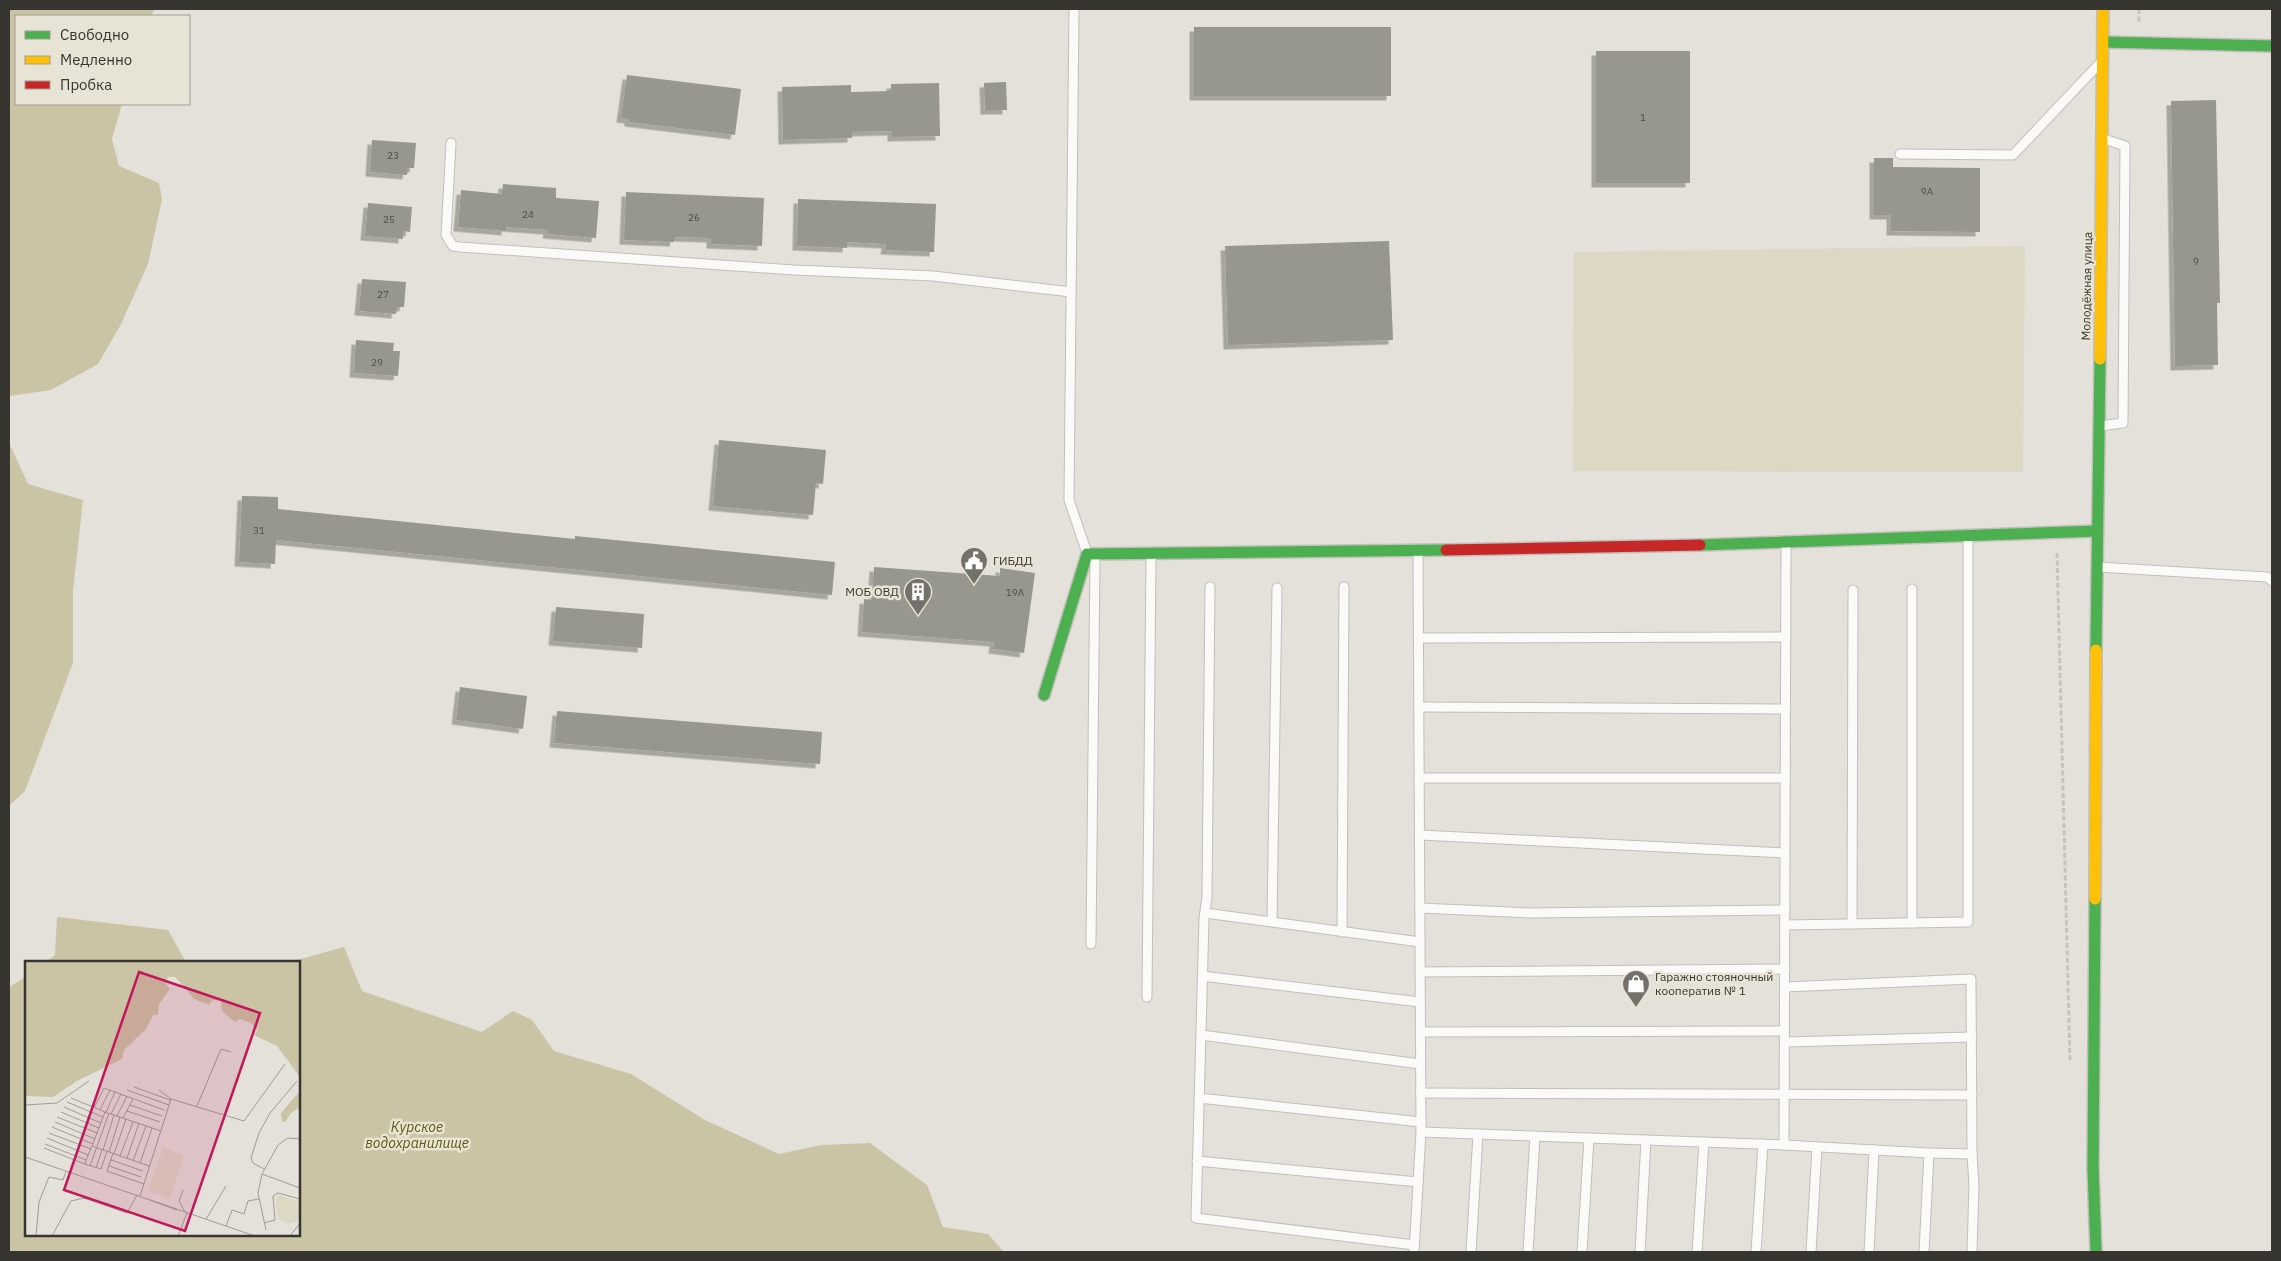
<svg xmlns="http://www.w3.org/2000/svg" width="2281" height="1261" viewBox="0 0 2281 1261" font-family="'IBM Plex Sans',sans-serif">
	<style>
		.green { fill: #dcd8c3 }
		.water { fill: #cbc4a4 }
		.building { fill: #97968f; filter: url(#shadow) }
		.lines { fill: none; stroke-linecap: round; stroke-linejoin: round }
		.lane-casing { stroke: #c1bfb9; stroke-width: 11 }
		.fast-casing { stroke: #c1bfb9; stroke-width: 14 }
		.slow-casing { stroke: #c1bfb9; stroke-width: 14 }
		.jam-casing { stroke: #c1bfb9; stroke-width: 14 }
		.path { stroke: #c3c3c0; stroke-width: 3; stroke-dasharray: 5 2.5; stroke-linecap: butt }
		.lane { stroke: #fbfaf9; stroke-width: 9 }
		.fast { stroke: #4caf50; stroke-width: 11 }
		.slow { stroke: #ffc107; stroke-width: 11 }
		.jam { stroke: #c62828; stroke-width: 11 }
		.labels { text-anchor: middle; stroke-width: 5; stroke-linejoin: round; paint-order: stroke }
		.number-label { font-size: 10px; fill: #4f4d47 }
		.street-label { font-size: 12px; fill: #37352f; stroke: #e7e4d5 }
		.poi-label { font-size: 12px; fill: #37352f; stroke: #e7e4d5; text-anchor: start }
		.water-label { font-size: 14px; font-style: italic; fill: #65560c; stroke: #e7e4d5 }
		.inset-road { fill: none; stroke: #9e9c95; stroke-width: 1 }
		.view { fill: #c2185b; fill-opacity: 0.15; stroke: #c2185b; stroke-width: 2.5 }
		.inset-edge { fill: none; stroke: #37352f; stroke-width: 2.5 }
	</style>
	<defs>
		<filter id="shadow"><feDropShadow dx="-4.5" dy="4.5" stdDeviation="0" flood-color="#0004"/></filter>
	</defs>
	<rect width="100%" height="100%" fill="#e3e1d9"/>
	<path class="green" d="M2025,246L2023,472L1573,471L1574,252Z"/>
	<g class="water">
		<path d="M9,9H155L150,16H16V104H122L112,139L119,166L159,183L162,199L148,264L120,326L98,364L51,390L10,396L9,404Z"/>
		<path d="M9,443L28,484L83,500L73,591V663L25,791L9,806Z"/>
		<path d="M57,917L168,930L186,962H46L55,955Z"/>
		<path d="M344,947L362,991L482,1032L513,1011L532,1020L554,1051L631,1074L705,1120L779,1154L821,1145L870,1143L927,1185L943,1227L988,1234L1004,1252H9V987L26,977V1235H299V962H290Z"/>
	</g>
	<g class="building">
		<rect x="1194" y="27" width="197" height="69"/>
		<rect x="1596" y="51" width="94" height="132"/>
		<path d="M627,75L741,89L735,135L629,122V119L621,118Z"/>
		<path d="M1006,82L1007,110H985L984,83Z"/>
		<path d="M939,83L940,136L892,137V131L852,132V138L783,140L782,87L851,85V92L891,91V84Z"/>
		<path d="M2216,100L2220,303H2217L2218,365L2175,366L2171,101Z"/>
		<path d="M372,140L416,143L414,168H408L407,175L370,172Z"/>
		<path d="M1874,158H1893V167L1980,168V232L1891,231V215H1874Z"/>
		<path d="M503,184L556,188V198L599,201L596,238L547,234L548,230L506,227V231L458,227L461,190L502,194Z"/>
		<path d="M626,192L764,198L762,246L711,244V238L675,237L674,242L624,240Z"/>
		<path d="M798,199L936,204L934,252L885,250L886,244L847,242V248L797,246Z"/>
		<path d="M368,203L412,207L410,232L403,231V239L365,236Z"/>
		<path d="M1389,241L1393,340L1228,345L1225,246Z"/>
		<path d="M362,279L406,282L404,307H397L396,314L359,311Z"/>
		<path d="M356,340L394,343L393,351H400L398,376L354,373Z"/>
		<path d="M719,440L826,450L823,484L816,483L813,515L713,506Z"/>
		<path d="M242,496L278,497V509L575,539V536L835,562L832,595L276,540L275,564L239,562Z"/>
		<path d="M874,567L1000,576V568L1035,573L1024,653L993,649L994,642L862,632L864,599L872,600Z"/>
		<path d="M556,607L644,614L642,648L553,641Z"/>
		<path d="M460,687L527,696L523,729L456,720Z"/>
		<path d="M557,711L822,732L820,764L554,743Z"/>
	</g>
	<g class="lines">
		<defs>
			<g id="lane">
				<path d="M1074,9L1069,500L1087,553"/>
				<path d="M451,143L446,235L453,246L460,247L794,270L933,276L1071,292"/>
				<path d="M1900,154L2013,155L2099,64"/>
				<path d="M2100,426L2123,423L2125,146L2104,139"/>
				<path d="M1418,553L1421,1132L1784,1145L1786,543"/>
				<path d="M2097,567L2267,577L2272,581"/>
				<path d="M1210,587L1207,897L1204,919L1196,1218L1414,1245"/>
				<path d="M1419,638L1786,637"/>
				<path d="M1419,707L1786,709"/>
				<path d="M1419,778H1785"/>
				<path d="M1420,835L1785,853"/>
				<path d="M1420,908L1530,913L1785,910"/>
				<path d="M1205,913L1420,942"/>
				<path d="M1272,922L1277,588"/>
				<path d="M1912,923V589"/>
				<path d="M1852,924L1853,590"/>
				<path d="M1785,925L1968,922V538"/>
				<path d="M1342,932L1344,587"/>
				<path d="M1091,944L1095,559"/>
				<path d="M1420,972L1785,969"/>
				<path d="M1202,976L1420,1002"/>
				<path d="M1785,987L1971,979L1972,1154"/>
				<path d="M1147,997L1151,556"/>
				<path d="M1420,1032L1784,1031"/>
				<path d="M1201,1035L1420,1064"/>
				<path d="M1785,1042L1972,1037"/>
				<path d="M1420,1093L1972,1095"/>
				<path d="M1199,1098L1421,1122"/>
				<path d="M1784,1145L1929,1153L1924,1252"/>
				<path d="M1929,1153L1972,1154L1974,1186L1972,1252"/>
				<path d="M1197,1161L1418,1182"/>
				<path d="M1414,1252L1421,1132"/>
				<path d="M1471,1252L1478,1134"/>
				<path d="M1528,1252L1535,1136"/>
				<path d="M1582,1252L1589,1138"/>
				<path d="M1640,1252L1646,1140"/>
				<path d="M1697,1252L1704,1142"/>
				<path d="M1756,1252L1763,1144"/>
				<path d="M1811,1252L1817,1147"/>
				<path d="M1869,1252L1874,1150"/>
			</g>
			<g id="fast">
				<path d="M2103,42L2272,46"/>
				<path d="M1700,545L2097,531"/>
				<path d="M2096,650L2100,359"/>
				<path d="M1044,695L1087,554L1446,550"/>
				<path d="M2095,899L2093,1168L2096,1252"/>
			</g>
			<g id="slow">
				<path d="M2100,359L2103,9"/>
				<path d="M2095,899L2096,650"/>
			</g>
			<path id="jam" d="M1446,550L1700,545"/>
		</defs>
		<use href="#lane" class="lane-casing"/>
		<use href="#fast" class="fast-casing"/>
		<use href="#slow" class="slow-casing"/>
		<use href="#jam" class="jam-casing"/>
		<g class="path">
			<path d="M2139,9V23"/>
			<path d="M2057,553L2070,1062"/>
		</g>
		<use href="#lane" class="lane"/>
		<use href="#fast" class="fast"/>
		<use href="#slow" class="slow"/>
		<use href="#jam" class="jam"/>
	</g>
	<defs>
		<symbol id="civic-pin" viewBox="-11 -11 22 30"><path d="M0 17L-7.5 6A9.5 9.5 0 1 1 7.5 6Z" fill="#73716a" stroke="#e7e4d5"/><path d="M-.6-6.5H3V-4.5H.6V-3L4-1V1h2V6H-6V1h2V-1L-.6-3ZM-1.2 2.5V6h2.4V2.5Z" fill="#fff"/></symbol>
		<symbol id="building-pin" viewBox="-11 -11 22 30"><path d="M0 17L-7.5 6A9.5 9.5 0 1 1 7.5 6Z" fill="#73716a" stroke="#e7e4d5"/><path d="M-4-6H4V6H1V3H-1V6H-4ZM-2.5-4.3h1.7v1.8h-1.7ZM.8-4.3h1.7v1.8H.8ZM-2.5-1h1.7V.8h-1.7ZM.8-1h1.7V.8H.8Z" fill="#fff"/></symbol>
		<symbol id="shop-pin" viewBox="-11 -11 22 30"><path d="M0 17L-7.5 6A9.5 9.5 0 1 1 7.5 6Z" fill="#73716a" stroke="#e7e4d5"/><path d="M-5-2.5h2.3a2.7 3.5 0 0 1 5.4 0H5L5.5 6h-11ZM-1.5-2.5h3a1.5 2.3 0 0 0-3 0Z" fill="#fff"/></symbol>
	</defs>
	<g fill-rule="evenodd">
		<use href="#civic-pin" x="958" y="545" width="32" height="43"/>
		<use href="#building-pin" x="902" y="576" width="32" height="43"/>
		<use href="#shop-pin" x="1620" y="968" width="32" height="43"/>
	</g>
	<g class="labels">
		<g class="number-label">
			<text x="1643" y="121">1</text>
			<text x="393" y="159">23</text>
			<text x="1927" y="195">9А</text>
			<text x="528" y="218">24</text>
			<text x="694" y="221">26</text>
			<text x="389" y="223">25</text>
			<text x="2196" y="265">9</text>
			<text x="383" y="298">27</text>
			<text x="377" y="366">29</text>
			<text x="259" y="534">31</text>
			<text x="1015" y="596">19А</text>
		</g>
		<g class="street-label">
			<text transform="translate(2087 286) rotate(-89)" y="4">Молодёжная улица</text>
		</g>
		<g class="poi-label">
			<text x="993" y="565">ГИБДД</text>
			<text x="899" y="596" text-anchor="end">МОБ ОВД</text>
			<text x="1655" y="981">Гаражно стояночный<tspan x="1655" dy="14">кооператив № 1</tspan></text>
		</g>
		<g class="water-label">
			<text x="417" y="1132">Курское<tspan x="417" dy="16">водохранилище</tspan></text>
		</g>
	</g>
	<g transform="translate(25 961)">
		<rect width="275" height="275" fill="#e3e1d9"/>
		<path d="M138,187L159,194L145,238L123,230ZM253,234L275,241L273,260L264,263L254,259L250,241Z" fill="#dcd8c3"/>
		<path d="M0,0H275V116L252,85L229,74L232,70L226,62L215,58L210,61L197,50L196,40L188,39L184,44L169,38L150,16H143L140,21L145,28L134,43L133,54H128L121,68L99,89L97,98L52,120L28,136L0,135ZM275,130V146L266,152L260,161L257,160L256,152Z" fill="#cbc4a4"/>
		<path class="inset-road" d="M109,126L145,139M102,129L144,144M46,137L80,151M146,138L219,160L260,103M42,141L78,156M0,144L32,142L64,120M105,144L137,155M172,145L196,88L206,91M39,146L76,162M69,147L79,127L139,149M75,149L85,129M102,150L135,161M36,151L74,167M81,151L90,131M86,153L96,133M92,155L102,135M32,156L72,172M98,157L108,138M30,161L70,178M27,166L68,183M24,172L66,188M22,177L63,194M20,183L61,199L67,185M19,187L60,203L61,199M78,189L89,154M84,191L95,156M88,192L82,210L119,223M89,193L101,158M95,195L108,161M0,196L230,275M102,197L114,162M86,199L118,210M108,200L121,165M115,202L127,167M60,203L76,208L82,190M65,205L84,152M84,205L116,216M124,205L67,185L80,151L136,170M71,207L77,189M239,208L228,202L226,197L234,172L245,152L272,120M237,213L275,227M158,229L154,240L160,251M115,235L146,138L134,129M125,239L152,249M181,258L201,225M239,262L250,259L248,235L253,232L275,238M201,265L207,249L219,253L223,240L234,238M241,269L233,232L237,213L253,184L263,177L275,178M11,275L14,241L24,216L38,219L41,210M27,275L46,240L59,237L102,252L112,234M153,275L162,252M265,275L275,262"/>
		<path class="view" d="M114,11L235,52L160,270L39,229Z"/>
		<rect width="275" height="275" class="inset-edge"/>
	</g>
	<rect width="2281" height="1261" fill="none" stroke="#37352f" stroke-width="20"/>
	<rect x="15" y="15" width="175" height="90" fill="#e7e4d5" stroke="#a19e93"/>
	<rect x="25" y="31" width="25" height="8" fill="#4caf50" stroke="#a19e93"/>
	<text x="60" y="40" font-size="15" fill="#37352f">Свободно</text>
	<rect x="25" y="56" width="25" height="8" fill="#ffc107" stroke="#a19e93"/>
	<text x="60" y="65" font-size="15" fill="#37352f">Медленно</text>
	<rect x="25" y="81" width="25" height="8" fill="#c62828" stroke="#a19e93"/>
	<text x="60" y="90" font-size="15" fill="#37352f">Пробка</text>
</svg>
